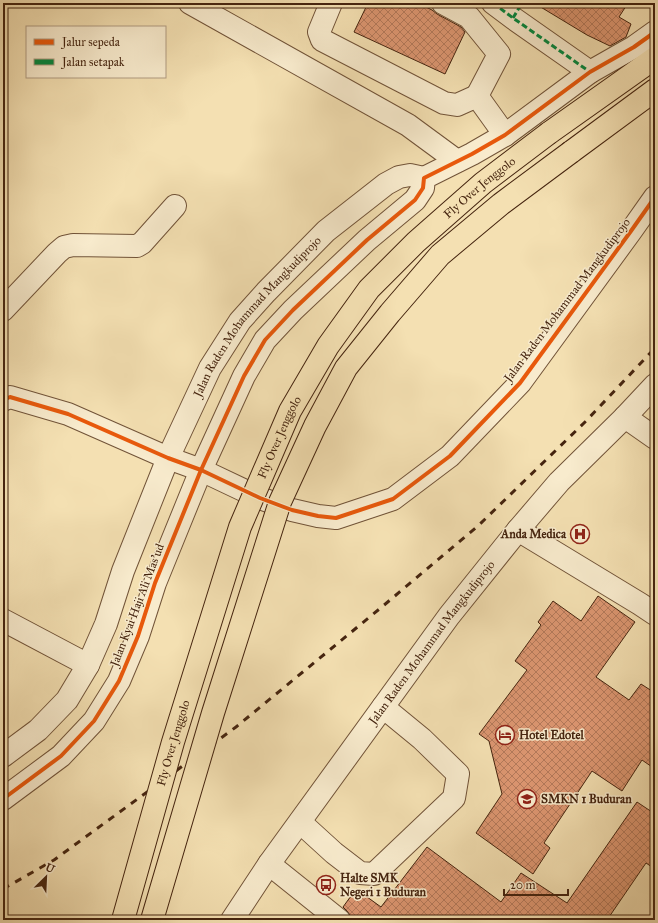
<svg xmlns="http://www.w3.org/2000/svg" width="658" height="923" viewBox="0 0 658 923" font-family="'IM FELL Great Primer',serif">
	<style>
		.building { fill: url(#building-cross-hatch); stroke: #45240f }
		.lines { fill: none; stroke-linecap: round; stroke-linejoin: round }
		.minor-casing { stroke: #715338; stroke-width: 24 }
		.highway-casing { stroke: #45240f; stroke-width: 24 }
		.minor { stroke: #f8ebcd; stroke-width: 22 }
		.highway { stroke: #f4e0b2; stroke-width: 22 }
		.rail { stroke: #45240f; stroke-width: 3; stroke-dasharray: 7 7; stroke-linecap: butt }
		.highway-bridge-casing { stroke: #45240f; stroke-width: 24; stroke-linecap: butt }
		.highway-bridge { stroke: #f4e0b2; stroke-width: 22 }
		.quiet { stroke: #00873e; stroke-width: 3; stroke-dasharray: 6 3; stroke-linecap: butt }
		.cycleway-casing { stroke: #f8ebcd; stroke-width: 6 }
		.cycleway { stroke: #e8590c; stroke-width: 4 }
		.labels { text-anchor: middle; stroke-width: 3; stroke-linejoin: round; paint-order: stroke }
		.street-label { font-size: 12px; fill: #45240f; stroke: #f8ebcd }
		.poi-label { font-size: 12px; font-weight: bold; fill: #45240f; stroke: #f8ebcd; text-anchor: start }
	</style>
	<defs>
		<pattern id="building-cross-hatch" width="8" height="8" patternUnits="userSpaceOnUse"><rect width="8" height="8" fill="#dc9671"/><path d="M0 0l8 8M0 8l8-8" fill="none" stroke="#b47a5b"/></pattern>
	</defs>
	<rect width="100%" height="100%" fill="#f4e0b2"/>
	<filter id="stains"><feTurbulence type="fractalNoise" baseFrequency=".005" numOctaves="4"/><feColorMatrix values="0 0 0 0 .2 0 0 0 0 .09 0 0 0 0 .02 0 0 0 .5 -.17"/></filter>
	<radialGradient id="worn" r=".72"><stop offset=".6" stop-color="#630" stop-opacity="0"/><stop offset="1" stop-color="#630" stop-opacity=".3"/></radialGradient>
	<g class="building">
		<path d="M368,3H418L432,10L437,14L461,27L465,32L445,74L354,32Z"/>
		<path d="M534,3H628L619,17L631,24L626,37L610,46L587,35Z"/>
		<path d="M598,596L635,622L596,677L629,700L641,684L655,693V769L642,760L622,791L592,771L544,843L550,848L533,874L476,833L502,794L489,741L479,734L527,670L515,661L541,625L538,622L553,601L581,621Z"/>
		<path d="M637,802L655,814V869L646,863L607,920H351L350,915L347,911L343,907L356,889L381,907L427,847L501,902L521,873L567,903Z"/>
	</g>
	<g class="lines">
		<defs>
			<g id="minor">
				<path d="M190,3L408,125L457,161"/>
				<path d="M331,3L319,32L322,40L444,103L457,105L477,96L505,135"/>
				<path d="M443,3L469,17L499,54L477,96"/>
				<path d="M493,3L513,18L590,72"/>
				<path d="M3,310L57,253L64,247L73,245L137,246L142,243L175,206"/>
				<path d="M3,400L10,397L68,414L168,458L201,470L260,498L292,510L318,516L336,518L393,499L450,456L520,383L631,231L655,197"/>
				<path d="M625,417L655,438"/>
				<path d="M518,530L640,604L655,614"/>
				<path d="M3,620L88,665"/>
				<path id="s1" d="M3,756L38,730L67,700L88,665L106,624L123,571L168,458L210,368L240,321L266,292L326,231L386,184L399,177L410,175L424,178"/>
				<path d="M3,799L61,756L94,721L119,681L138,636L155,583L201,470L244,376L265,340L293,310L367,240L415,200L423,188L424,178L472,154L505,135L590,72L634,47L655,32"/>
				<path d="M300,822L334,853L360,873L374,874L454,798L458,774L422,739L383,707"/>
				<path d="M269,864L339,920"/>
				<path id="s2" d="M232,920L269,864L449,616L518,530L559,482L625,417L655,385"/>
			</g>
			<g id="highway">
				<path d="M549,133L655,58"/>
				<path d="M571,152L655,90"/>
			</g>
		</defs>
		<use href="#minor" class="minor-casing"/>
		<use href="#highway" class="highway-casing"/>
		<use href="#minor" class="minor"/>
		<use href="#highway" class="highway"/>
		<path class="rail" d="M3,889L54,860L236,727L383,606L479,525L586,421L655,348"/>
		<defs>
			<g id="highway-bridge">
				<path id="s3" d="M123,920L173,742L240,527L290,411L328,346L369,289L416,242L483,183L549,133"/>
				<path d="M152,920L213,713L280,502L315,426L346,368L390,313L440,255L501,204L571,152"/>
			</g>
		</defs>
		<use href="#highway-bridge" class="highway-bridge-casing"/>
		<use href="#highway-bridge" class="highway-bridge"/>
		<g class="quiet">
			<path d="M493,3L513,18L590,72"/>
			<path d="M513,18L522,3"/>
		</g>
		<defs>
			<g id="cycleway">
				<path d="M3,400L10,397L68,414L168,458L201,470L260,498L292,510L318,516L336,518L393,499L450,456L520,383L631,231L655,197"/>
				<path d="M3,799L61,756L94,721L119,681L138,636L155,583L201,470L244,376L265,340L293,310L367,240L415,200L423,188L424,178L472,154L505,135L590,72L634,47L655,32"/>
			</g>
		</defs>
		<use href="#cycleway" class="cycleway-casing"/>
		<use href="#cycleway" class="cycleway"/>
	</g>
	<defs>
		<symbol id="hospital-ring" viewBox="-11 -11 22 22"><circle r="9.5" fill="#f8ebcd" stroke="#8f2418" stroke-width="1.5"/><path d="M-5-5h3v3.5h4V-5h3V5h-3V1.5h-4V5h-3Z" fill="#8f2418"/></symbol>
		<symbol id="hotel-ring" viewBox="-11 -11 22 22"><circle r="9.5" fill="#f8ebcd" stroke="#8f2418" stroke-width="1.5"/><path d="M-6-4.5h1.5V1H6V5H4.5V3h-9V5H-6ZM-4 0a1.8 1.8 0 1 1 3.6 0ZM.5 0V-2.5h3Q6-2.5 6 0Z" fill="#8f2418"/></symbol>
		<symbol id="school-ring" viewBox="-11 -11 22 22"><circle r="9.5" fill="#f8ebcd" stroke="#8f2418" stroke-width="1.5"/><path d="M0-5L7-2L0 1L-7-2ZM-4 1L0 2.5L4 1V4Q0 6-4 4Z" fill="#8f2418"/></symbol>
		<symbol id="bus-ring" viewBox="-11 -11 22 22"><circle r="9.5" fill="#f8ebcd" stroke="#8f2418" stroke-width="1.5"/><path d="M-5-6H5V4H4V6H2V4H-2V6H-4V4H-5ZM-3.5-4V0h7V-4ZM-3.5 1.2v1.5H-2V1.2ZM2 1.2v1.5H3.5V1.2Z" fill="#8f2418"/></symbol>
	</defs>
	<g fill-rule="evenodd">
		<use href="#hospital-ring" x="569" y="523" width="22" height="22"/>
		<use href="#hotel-ring" x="494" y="724" width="22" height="22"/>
		<use href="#school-ring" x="516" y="788" width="22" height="22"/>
		<use href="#bus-ring" x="315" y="874" width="22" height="22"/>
	</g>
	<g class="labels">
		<g class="street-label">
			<text dy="4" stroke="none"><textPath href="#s3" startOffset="832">Fly Over Jenggolo</textPath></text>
			<text transform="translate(567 300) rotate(-53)" y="4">Jalan Raden Mohammad Mangkudiprojo</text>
			<text dy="4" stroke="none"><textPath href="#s1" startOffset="517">Jalan Raden Mohammad Mangkudiprojo</textPath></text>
			<text dy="4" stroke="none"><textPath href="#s3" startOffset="508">Fly Over Jenggolo</textPath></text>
			<text transform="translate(137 605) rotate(-69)" y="4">Jalan Kyai Haji Ali Mas'ud</text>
			<text dy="4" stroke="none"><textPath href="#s2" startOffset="342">Jalan Raden Mohammad Mangkudiprojo</textPath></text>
			<text dy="4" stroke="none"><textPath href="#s3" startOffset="184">Fly Over Jenggolo</textPath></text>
		</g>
		<g class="poi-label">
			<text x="566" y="538" text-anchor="end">Anda Medica</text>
			<text x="519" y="739">Hotel Edotel</text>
			<text x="541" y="803">SMKN 1 Buduran</text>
			<text x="340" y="882">Halte SMK<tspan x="340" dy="14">Negeri 1 Buduran</tspan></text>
		</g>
	</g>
	<rect width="658" height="923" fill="none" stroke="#f4e0b2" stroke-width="16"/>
	<rect x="4" y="4" width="650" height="915" fill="none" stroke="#45240f" stroke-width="2"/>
	<rect x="8" y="8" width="642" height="907" fill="none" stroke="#45240f"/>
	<rect x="26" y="26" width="140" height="52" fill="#f8ebcd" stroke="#b09b81"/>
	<rect x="34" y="39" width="20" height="6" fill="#e8590c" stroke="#b09b81"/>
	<text x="62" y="46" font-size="12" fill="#45240f">Jalur sepeda</text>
	<rect x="34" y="59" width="20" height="6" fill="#00873e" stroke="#b09b81"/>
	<text x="62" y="66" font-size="12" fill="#45240f">Jalan setapak</text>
	<g transform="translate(46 877) rotate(24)" stroke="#f8ebcd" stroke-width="3" paint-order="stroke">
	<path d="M0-3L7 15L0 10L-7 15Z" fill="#45240f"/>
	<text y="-6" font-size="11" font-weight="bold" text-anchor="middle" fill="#45240f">U</text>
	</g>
	<path d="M504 889v6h64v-6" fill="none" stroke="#45240f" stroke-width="2"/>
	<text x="510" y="889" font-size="12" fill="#45240f" stroke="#f8ebcd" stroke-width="3" paint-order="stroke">20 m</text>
	<rect width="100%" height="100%" filter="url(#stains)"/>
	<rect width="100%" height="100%" fill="url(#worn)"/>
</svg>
